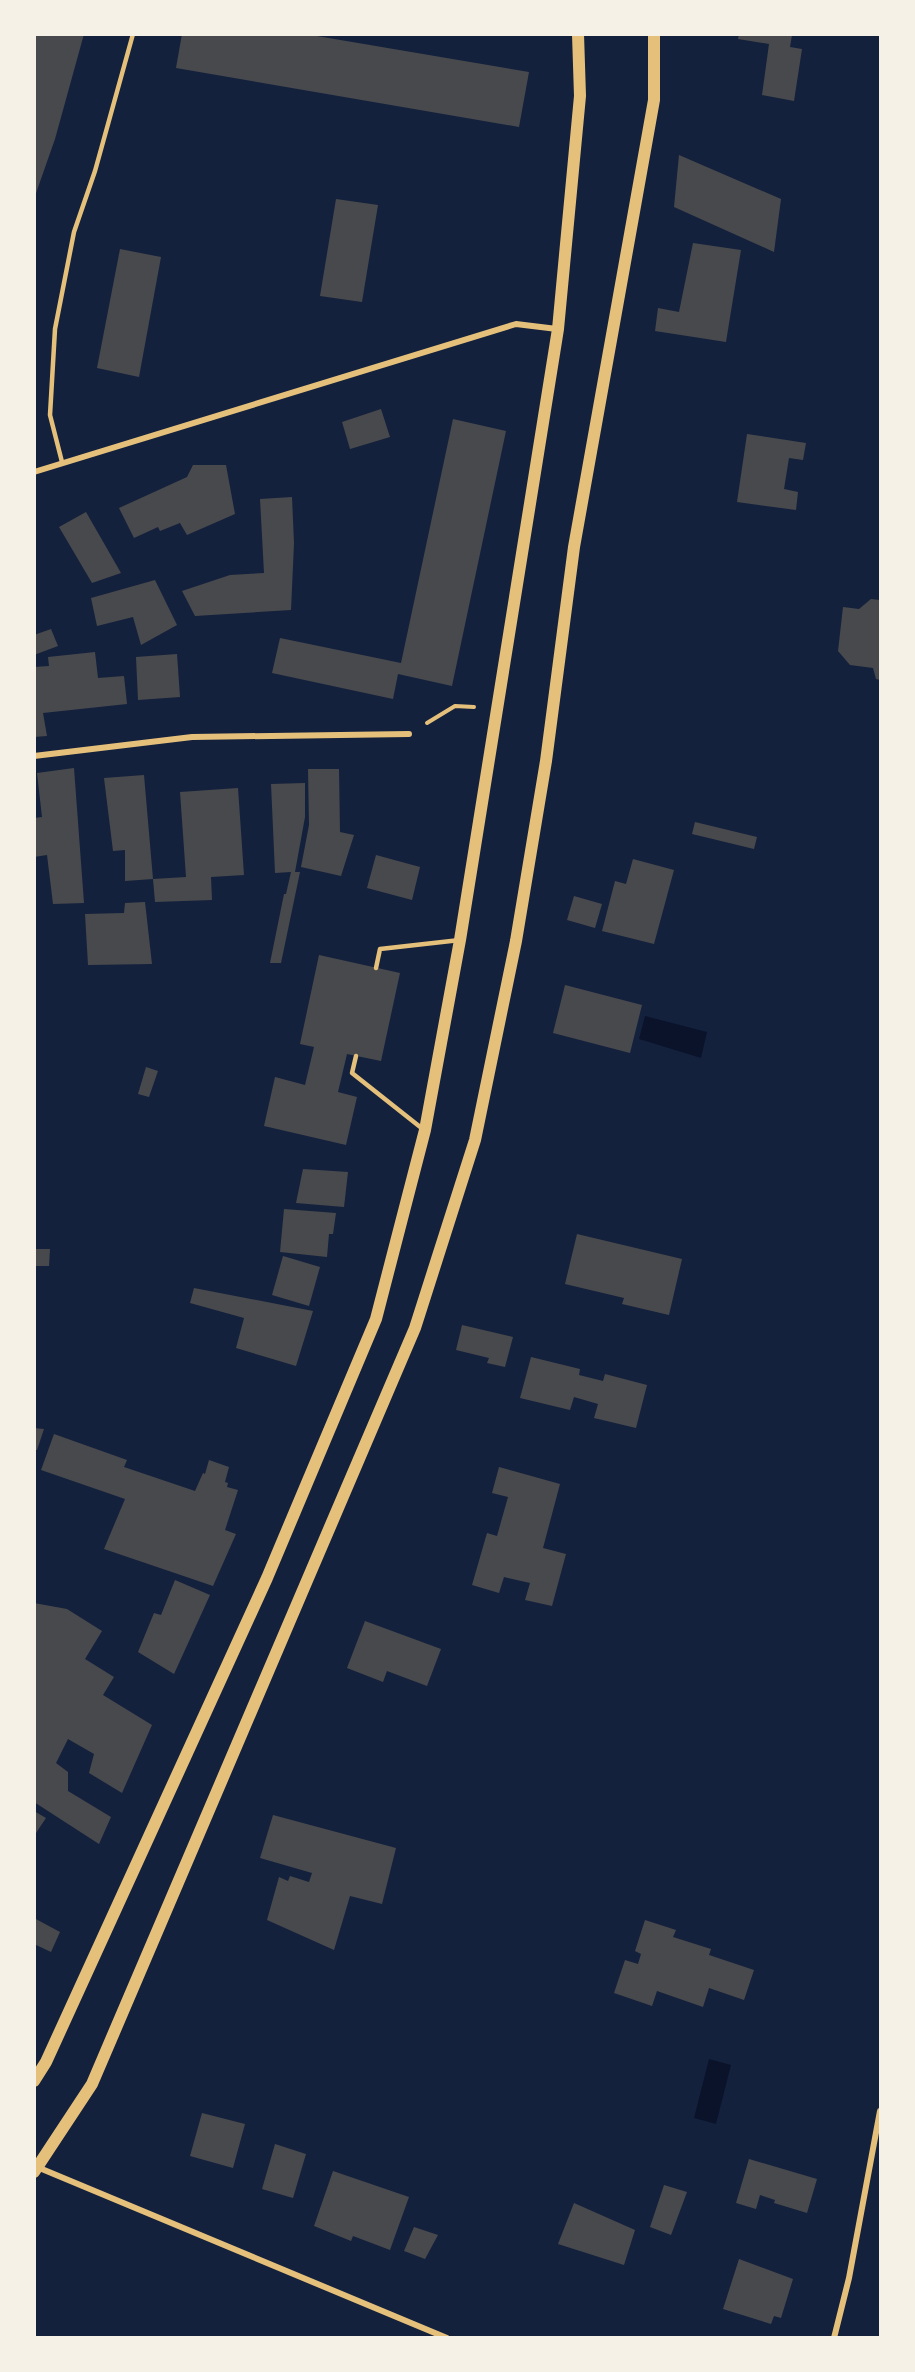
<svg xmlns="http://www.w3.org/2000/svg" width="915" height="2372" viewBox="0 0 915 2372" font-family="Roboto,sans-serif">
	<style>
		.water { fill: #0b132b }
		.building { fill: #48494c }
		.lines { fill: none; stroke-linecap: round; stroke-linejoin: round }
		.path { stroke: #e5c07b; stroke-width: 4 }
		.service { stroke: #e5c07b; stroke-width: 4.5 }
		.minor { stroke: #e5c07b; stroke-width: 6 }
		.secondary { stroke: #e5c07b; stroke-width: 12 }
	</style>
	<rect width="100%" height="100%" fill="#14213d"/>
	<g class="water">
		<path d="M645,1016L707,1032L701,1058L639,1039Z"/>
		<path d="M709,2059L731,2065L716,2124L694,2118Z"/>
	</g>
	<g class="building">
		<path d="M34,34H84L55,139L35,196Z"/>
		<path d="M182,34H305L529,72L519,127L176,68Z"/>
		<path d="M739,34L792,35L790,47L802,49L794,101L762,95L769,44L738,39Z"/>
		<path d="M679,155L781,199L774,252L674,207Z"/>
		<path d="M336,199L378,205L362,302L320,296Z"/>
		<path d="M693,243L741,250L726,342L655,331L658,308L679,312Z"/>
		<path d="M120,249L161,257L139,377L97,368Z"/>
		<path d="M381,409L390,437L350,449L342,422Z"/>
		<path d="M453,419L506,431L452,686L398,674L393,699L272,673L280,638L401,663Z"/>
		<path d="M747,434L806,443L803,460L789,458L784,489L798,492L796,510L737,502Z"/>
		<path d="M193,465H226L235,514L187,535L180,523L160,531L158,527L134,538L119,508L187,477Z"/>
		<path d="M292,497L294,543L291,610L195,616L182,591L230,575L264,573L260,499Z"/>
		<path d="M86,512L121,573L92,583L59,527Z"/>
		<path d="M155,580L177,625L141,645L133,617L97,626L91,598Z"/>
		<path d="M871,599L880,600V680L876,679L873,668L850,665L838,651L843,607L859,609Z"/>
		<path d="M51,629L58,646L34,655V635Z"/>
		<path d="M95,652L98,678L124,676L127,704L43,713L47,736L34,737V667L49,666L48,657Z"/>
		<path d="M177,654L180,697L138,700L136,657Z"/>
		<path d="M74,768L84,903L53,904L47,855L34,857V818L42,817L37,773Z"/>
		<path d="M308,769H339L340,832L354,835L341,876L301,867L309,825Z"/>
		<path d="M144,775L153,879L125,881V850L113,851L104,778Z"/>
		<path d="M305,783V817L295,872H300L281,963H270L284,894H286L291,872L275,873L271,784Z"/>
		<path d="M238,788L244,875L211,877L212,900L155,902L153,879L186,877L180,792Z"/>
		<path d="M695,822L757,837L754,849L692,834Z"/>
		<path d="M376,855L420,867L412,900L367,888Z"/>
		<path d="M633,859L674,870L654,944L602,931L615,881L626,884Z"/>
		<path d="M574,896L602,904L595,928L567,920Z"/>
		<path d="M145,902L152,964L88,965L85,914L124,913L125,903Z"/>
		<path d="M319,955L400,973L381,1061L347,1054L338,1092L357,1097L346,1145L264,1126L275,1077L305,1085L314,1047L300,1044Z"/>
		<path d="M565,985L642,1005L630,1053L553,1033Z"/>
		<path d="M146,1067L158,1071L149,1097L138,1094Z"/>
		<path d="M303,1169L348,1172L344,1207L296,1203Z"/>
		<path d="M284,1209L336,1213L333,1234H329L327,1257L280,1252Z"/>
		<path d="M577,1234L682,1259L669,1315L622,1304L624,1298L565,1284Z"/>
		<path d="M34,1249H50L49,1266H34Z"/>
		<path d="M283,1256L320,1267L309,1306L272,1295Z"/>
		<path d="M194,1288L313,1311L296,1366L236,1348L244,1318L190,1303Z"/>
		<path d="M462,1325L513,1337L505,1367L487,1363L489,1358L456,1350Z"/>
		<path d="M531,1357L580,1369L579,1375L603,1381L605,1374L647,1385L636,1428L594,1418L598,1404L574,1397L570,1410L520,1398Z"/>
		<path d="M34,1428L44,1429L37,1450H34Z"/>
		<path d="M54,1434L127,1460L124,1467L195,1491L203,1473L205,1474L209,1460L229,1467L225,1482L228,1483L227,1487L238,1490L225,1530L236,1534L213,1586L104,1549L125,1499L41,1470Z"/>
		<path d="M499,1467L560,1484L543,1548L566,1554L552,1606L525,1600L530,1583L504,1577L499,1593L472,1585L487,1533L497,1536L508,1497L492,1493Z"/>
		<path d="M175,1580L210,1595L174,1674L138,1652L154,1613L161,1615Z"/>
		<path d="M34,1603L67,1609L102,1631L85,1659L114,1677L103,1695L152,1725L122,1793L89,1773L94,1754L68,1739L56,1763L68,1772V1791L111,1817L99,1844L34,1802Z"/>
		<path d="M365,1621L441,1649L427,1686L387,1671L383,1682L347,1668Z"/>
		<path d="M34,1811L46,1818L34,1836Z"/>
		<path d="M273,1815L396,1848L382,1904L350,1896L334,1950L267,1920L279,1877L288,1881L290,1876L309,1882L312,1873L260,1858Z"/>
		<path d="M34,1918L60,1932L51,1952L34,1944Z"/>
		<path d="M645,1920L676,1930L673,1937L711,1949L709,1955L754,1970L744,2000L709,1988L703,2007L657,1991L652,2006L614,1993L625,1960L638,1964L641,1954L635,1951Z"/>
		<path d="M202,2113L245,2124L233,2168L190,2156Z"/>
		<path d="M275,2144L306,2154L293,2198L262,2189Z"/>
		<path d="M749,2159L817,2179L807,2213L774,2203L775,2200L760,2195L756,2209L736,2203Z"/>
		<path d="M333,2171L409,2197L390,2250L353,2236L351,2241L314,2226Z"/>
		<path d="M664,2185L687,2192L671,2235L650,2227Z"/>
		<path d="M574,2203L635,2230L624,2265L558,2244Z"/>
		<path d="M414,2227L438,2235L425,2259L404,2251Z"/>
		<path d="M739,2259L793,2279L781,2318L774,2316L771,2324L723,2309Z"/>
	</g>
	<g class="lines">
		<path class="path" d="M427,723L455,706L474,707"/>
		<g class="service">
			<path d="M62,462L50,415L55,329L74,232L95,171L133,34"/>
			<path d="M376,968L380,949L460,940"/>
			<path d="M356,1056L352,1073L424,1130"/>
		</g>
		<g class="minor">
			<path d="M34,472L516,324L557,329"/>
			<path d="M34,756L192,737L409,734"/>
			<path d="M37,2167L447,2338"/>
			<path d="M834,2338L849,2278L880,2111"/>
		</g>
		<g class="secondary">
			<path d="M34,2081L46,2062L267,1578L376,1319L425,1130L460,940L558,329L580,96L578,34"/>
			<path d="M34,2172L92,2084L306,1583L415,1328L475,1140L516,941L546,761L574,547L654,100V34"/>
		</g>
	</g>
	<rect width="915" height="2372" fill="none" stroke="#f6f1e7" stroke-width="72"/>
</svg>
